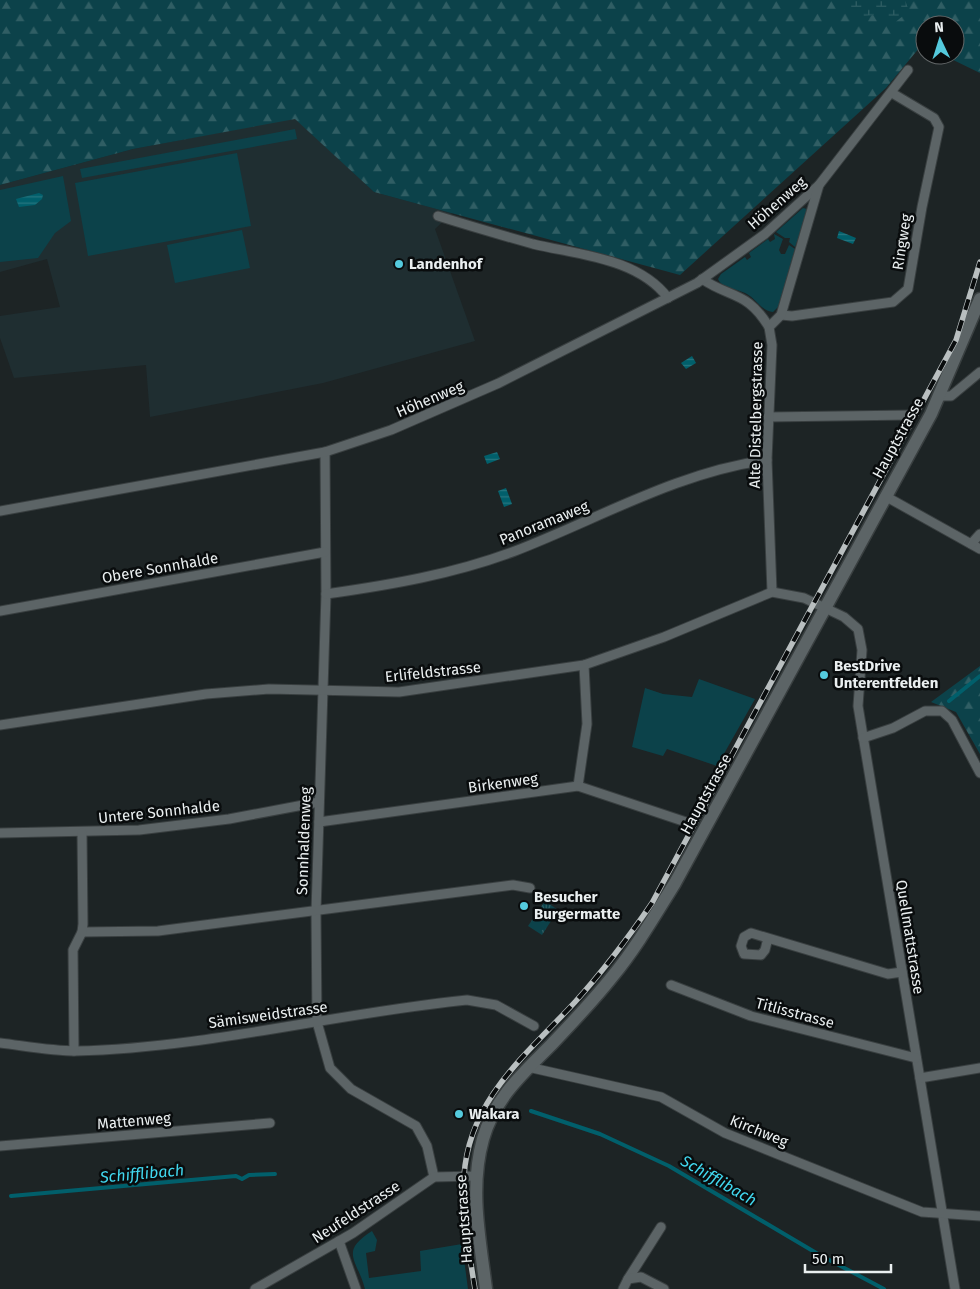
<svg xmlns="http://www.w3.org/2000/svg" width="980" height="1289" viewBox="0 0 980 1289" font-family="'Fira Sans',sans-serif">
	<style>
		.built { fill: #1f2e31 }
		.green { fill: #0c424a }
		.forest { fill: url(#forest-firs) }
		.wetland { fill: url(#wetland-marsh) }
		.park { fill: url(#park-tufts) }
		.water { fill: url(#water-rules) }
		.lines { fill: none; stroke-linecap: round; stroke-linejoin: round }
		.stream { stroke: #015f6b; stroke-width: 4 }
		.minor-casing { stroke: #393f40; stroke-width: 11 }
		.secondary-casing { stroke: #393f40; stroke-width: 15 }
		.minor { stroke: #5c6466; stroke-width: 9 }
		.secondary { stroke: #5c6466; stroke-width: 12 }
		.rail-casing { stroke: #b9bfc0; stroke-width: 5.5 }
		.rail { stroke: #090c0d; stroke-width: 4; stroke-dasharray: 11; stroke-linecap: butt }
		.poi-dot { fill: #54cadd; stroke: #090c0d; stroke-width: 2 }
		.labels { text-anchor: middle; stroke-width: 5; stroke-linejoin: round; paint-order: stroke }
		.street-label { font-size: 15px; fill: #eaeff0; stroke: #090c0d }
		.poi-label { font-size: 15px; font-weight: bold; fill: #eaeff0; stroke: #090c0d; text-anchor: start }
		.water-label { font-size: 16px; font-style: italic; fill: #41d7ee; stroke: #090c0d }
	</style>
	<defs>
		<pattern id="forest-firs" width="22" height="20" patternUnits="userSpaceOnUse" patternTransform="scale(1.25)"><rect width="22" height="20" fill="#0c424a"/><path d="M5 1l3.5 6h-7zM16 11l3.5 6h-7z" fill="#305e64"/></pattern>
		<pattern id="wetland-marsh" width="20" height="14" patternUnits="userSpaceOnUse" patternTransform="scale(1.25)"><rect width="20" height="14" fill="#0c424a"/><path d="M1 5h8M5 5V1M11 12h8M15 12V8" fill="none" stroke="#305e64"/></pattern>
		<pattern id="park-tufts" width="24" height="20" patternUnits="userSpaceOnUse" patternTransform="scale(1.25)"><rect width="24" height="20" fill="#0c424a"/><path d="M3 7l-1-3M5 7V3M7 7l1-3M15 17l-1-3M17 17v-4M19 17l1-3" fill="none" stroke="#305e64"/></pattern>
		<pattern id="water-rules" width="6" height="5" patternUnits="userSpaceOnUse" patternTransform="scale(1.25)"><rect width="6" height="5" fill="#015f6b"/><path d="M0 2.5h6" fill="none" stroke="#267680"/></pattern>
	</defs>
	<rect width="100%" height="100%" fill="#1d2425"/>
	<path class="built" d="M295,118L374,192L452,213L435,229L475,341L323,383L150,417L146,365L14,378L0,338V316L60,307L47,259L0,272V185L133,149Z"/>
	<g class="green">
		<path d="M295,129L297,139L82,178L80,169Z"/>
		<path d="M237,153L251,226L88,256L75,183Z"/>
		<path d="M63,176L71,221L55,233L38,258L0,262V190Z"/>
		<path d="M803,208L807,209L808,214L795,247L789,242L790,238H785L776,232Z"/>
		<path d="M242,230L250,268L175,283L167,245Z"/>
		<path d="M774,234L783,239L779,250L781,254H785L789,245L795,249L779,306L773,312C763,312 756,299 747,294C738,289 721,288 718,279L721,274L745,257L747,260L751,257L749,253L768,239L770,242L775,239Z"/>
		<path d="M699,679L755,699L717,766L667,749L663,756L632,747L645,688L663,694L692,697Z"/>
		<path d="M372,1231L377,1240L375,1251L366,1253L369,1278L421,1271L420,1251L462,1244L468,1289H365C357,1259 339,1252 372,1231Z"/>
	</g>
	<g class="forest">
		<path d="M0,0H980V73L943,55H955V25H925V48L920,47L886,88L680,275L374,192L295,119L133,149L0,185Z"/>
		<path d="M980,666V754L956,712L931,702Z"/>
	</g>
	<path class="wetland" d="M840,0H905L909,11L893,24L876,15L855,17L841,7Z"/>
	<path class="park" d="M545,901L558,910L542,935L528,926Z"/>
	<g class="water">
		<path d="M39,193L43,195L42,199L35,205L19,207L16,199Z"/>
		<path d="M839,231L856,238L853,244L837,238Z"/>
		<path d="M692,356L696,363L686,369L681,363Z"/>
		<path d="M497,452L500,459L487,464L484,456Z"/>
		<path d="M506,488L512,504L504,507L498,491Z"/>
	</g>
	<g class="lines">
		<g class="stream">
			<path d="M949,701L980,676"/>
			<path d="M531,1111L600,1134L669,1166L818,1254L884,1289"/>
			<path d="M11,1196L236,1176L242,1179L249,1175L275,1174"/>
		</g>
		<defs>
			<g id="minor">
				<path d="M438,216C470,226 501,235 533,244C579,255 638,258 668,298"/>
				<path d="M702,279C732,299 747,291 769,327"/>
				<path d="M781,315L792,316L893,302L908,289L922,207L939,127L934,118L892,93"/>
				<path d="M940,396H951L980,372"/>
				<path d="M768,417L911,415"/>
				<path d="M325,452L326,594L316,912L317,1022L330,1068L351,1089L416,1126L427,1146L434,1177"/>
				<path d="M885,496L980,549"/>
				<path d="M0,511L325,452L391,430L499,383L697,283L765,234L819,185"/>
				<path d="M971,544L980,534"/>
				<path d="M772,592L767,460L772,345L769,327L781,315L819,185L908,70"/>
				<path d="M326,594C390,585 454,574 515,551C598,519 678,472 767,460"/>
				<path d="M0,611L325,552"/>
				<path d="M0,725L206,694L269,689L399,692L584,665L664,637L772,592L804,598L844,617L858,629L862,650L858,706L955,1289"/>
				<path d="M863,738L893,728L925,711H942L952,720L980,773"/>
				<path d="M578,786L587,724L584,665"/>
				<path d="M319,822L578,786L686,822"/>
				<path d="M0,833L139,830L229,819L319,802"/>
				<path d="M82,932L158,931L513,885L530,888"/>
				<path d="M768,938L765,950L761,955L744,954L741,946L744,937L751,933L888,974L902,972"/>
				<path d="M671,985L751,1016L916,1058"/>
				<path d="M0,1043C25,1046 51,1051 76,1051C207,1048 336,1013 467,1000L496,1005L534,1026"/>
				<path d="M74,1051L73,950L82,932L83,924L82,833"/>
				<path d="M528,1067L661,1097L725,1133L922,1212L980,1216"/>
				<path d="M920,1078L980,1068"/>
				<path d="M0,1146L270,1123"/>
				<path d="M339,1241L356,1289"/>
				<path d="M628,1279L661,1227"/>
				<path d="M255,1289L353,1233L434,1177L476,1176"/>
				<path d="M623,1289L628,1279L641,1277L664,1289"/>
			</g>
			<path id="secondary" d="M486,1289C480,1240 469,1188 483,1139C494,1099 523,1073 551,1045C572,1023 593,1001 612,977C636,948 655,915 675,883L931,414L980,299"/>
		</defs>
		<use href="#minor" class="minor-casing"/>
		<use href="#secondary" class="secondary-casing"/>
		<use href="#minor" class="minor"/>
		<use href="#secondary" class="secondary"/>
		<defs>
			<path id="rail" d="M475,1289C469,1252 462,1214 464,1176C469,1099 527,1054 575,1002C604,970 628,938 652,903L956,340L980,262"/>
		</defs>
		<use href="#rail" class="rail-casing"/>
		<use href="#rail" class="rail"/>
	</g>
	<g class="poi-dot">
		<circle cx="399" cy="264" r="5"/>
		<circle cx="824" cy="675" r="5"/>
		<circle cx="524" cy="906" r="5"/>
		<circle cx="459" cy="1114" r="5"/>
	</g>
	<g class="labels">
		<g class="street-label">
			<text transform="translate(777 203) rotate(-41)" y="5">Höhenweg</text>
			<text transform="translate(902 242) rotate(-81)" y="5">Ringweg</text>
			<text transform="translate(430 399) rotate(-23)" y="5">Höhenweg</text>
			<text transform="translate(756 415) rotate(-89)" y="5">Alte Distelbergstrasse</text>
			<text transform="translate(898 438) rotate(-61)" y="5">Hauptstrasse</text>
			<text transform="translate(544 523) rotate(-22)" y="5">Panoramaweg</text>
			<text transform="translate(160 568) rotate(-10)" y="5">Obere Sonnhalde</text>
			<text transform="translate(433 672) rotate(-6)" y="5">Erlifeldstrasse</text>
			<text transform="translate(503 783) rotate(-8)" y="5">Birkenweg</text>
			<text transform="translate(706 794) rotate(-61)" y="5">Hauptstrasse</text>
			<text transform="translate(159 812) rotate(-6)" y="5">Untere Sonnhalde</text>
			<text transform="translate(304 841) rotate(-88)" y="5">Sonnhaldenweg</text>
			<text transform="translate(910 937) rotate(81)" y="5">Quellmattstrasse</text>
			<text transform="translate(795 1013) rotate(15)" y="5">Titlisstrasse</text>
			<text transform="translate(268 1015) rotate(-8)" y="5">Sämisweidstrasse</text>
			<text transform="translate(134 1121) rotate(-5)" y="5">Mattenweg</text>
			<text transform="translate(759 1131) rotate(22)" y="5">Kirchweg</text>
			<text transform="translate(356 1212) rotate(-33)" y="5">Neufeldstrasse</text>
			<text transform="translate(464 1219) rotate(-94)" y="5">Hauptstrasse</text>
		</g>
		<g class="poi-label">
			<text x="409" y="269">Landenhof</text>
			<text x="834" y="671">BestDrive<tspan x="834" dy="17">Unterentfelden</tspan></text>
			<text x="534" y="902">Besucher<tspan x="534" dy="17">Burgermatte</tspan></text>
			<text x="469" y="1119">Wakara</text>
		</g>
		<g class="water-label">
			<text transform="translate(142 1173) rotate(-5)" y="6">Schifflibach</text>
			<text transform="translate(719 1180) rotate(30)" y="6">Schifflibach</text>
		</g>
	</g>
	<g transform="translate(940 40) rotate(356)"><circle r="24" fill="#090c0d" stroke="#636768"/>
	<path d="M0-4L9 19L0 12L-9 19Z" fill="#54cadd"/>
	<text y="-8" font-size="14" font-weight="bold" text-anchor="middle" fill="#eaeff0">N</text>
	</g>
	<path d="M805 1264v8h86v-8" fill="none" stroke="#eaeff0" stroke-width="2.5"/>
	<text x="812" y="1264" font-size="15" fill="#eaeff0" stroke="#090c0d" stroke-width="4" paint-order="stroke">50 m</text>
</svg>
